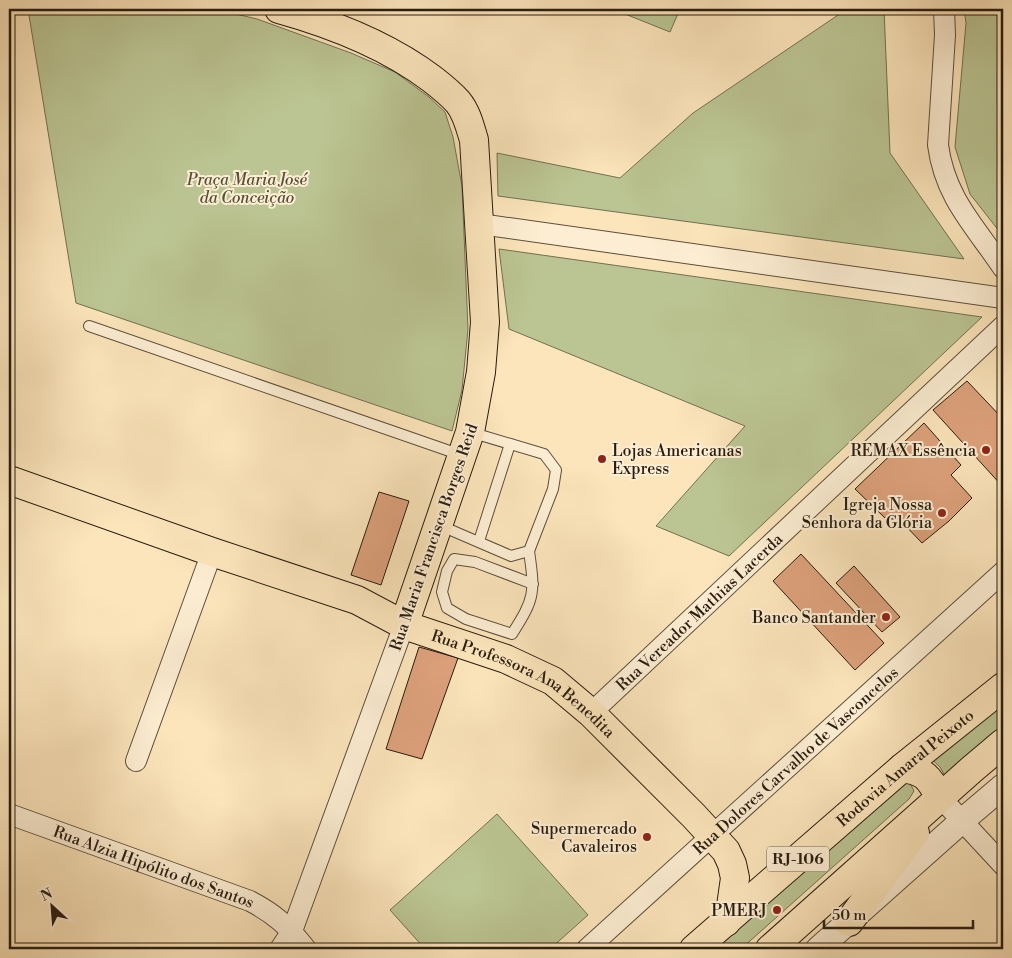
<svg xmlns="http://www.w3.org/2000/svg" width="1012" height="958" viewBox="0 0 1012 958" font-family="'Libre Bodoni',serif">
	<style>
		.green { fill: #bbc593; stroke: #717052 }
		.building { fill: #dda17b; stroke: #271c11 }
		.lines { fill: none; stroke-linecap: round; stroke-linejoin: round }
		.service-casing { stroke: #5c4e3c; stroke-width: 12 }
		.minor-casing { stroke: #5c4e3c; stroke-width: 22 }
		.tertiary-casing { stroke: #5c4e3c; stroke-width: 26 }
		.trunk-casing { stroke: #271c11; stroke-width: 30 }
		.service { stroke: #fdeed3; stroke-width: 10 }
		.minor { stroke: #fdeed3; stroke-width: 20 }
		.tertiary { stroke: #fdeed3; stroke-width: 24 }
		.trunk { stroke: #fce5bb; stroke-width: 28 }
		.poi-dot { fill: #8f2418; stroke: #fdeed3; stroke-width: 2 }
		.labels { text-anchor: middle; stroke-width: 4; stroke-linejoin: round; paint-order: stroke }
		.shield { fill: #fdeed3; stroke: #675b4b; stroke-width: 1 }
		.shield-label { font-size: 15px; font-weight: bold; fill: #271c11 }
		.park-label { font-size: 16px; font-style: italic; fill: #534f38; stroke: #fdeed3 }
		.poi-label { font-size: 16px; fill: #271c11; stroke: #fdeed3; text-anchor: end }
		.street-label { font-size: 16px; fill: #271c11; stroke: #fdeed3 }
	</style>
	<rect width="100%" height="100%" fill="#fce5bb"/>
	<filter id="stains"><feTurbulence type="fractalNoise" baseFrequency=".004" numOctaves="4"/><feColorMatrix values="0 0 0 0 .2 0 0 0 0 .09 0 0 0 0 .02 0 0 0 .5 -.17"/></filter>
	<radialGradient id="worn" r=".72"><stop offset=".6" stop-color="#630" stop-opacity="0"/><stop offset="1" stop-color="#630" stop-opacity=".3"/></radialGradient>
	<g class="green">
		<path d="M28,9H215L257,19L351,53L395,72L429,97L445,112L453,137L462,186L468,329L462,390L452,431L76,303Z"/>
		<path d="M622,9H680L670,32L620,12Z"/>
		<path d="M847,9H884L890,153L964,259L498,196L497,153L620,178L693,113Z"/>
		<path d="M964,9H1003V236L970,194L955,147L966,23Z"/>
		<path d="M499,249L982,317L729,556L656,526L745,426L509,329Z"/>
		<path d="M1003,701V728L948,781L940,767L927,755Z"/>
		<path d="M899,779L910,783L914,791L909,799L741,949H710Z"/>
		<path d="M497,814L588,915L550,949H425L390,910Z"/>
	</g>
	<g class="building">
		<path d="M967,381L1003,419V487L933,410Z"/>
		<path d="M924,423L961,465L951,475L972,498L949,521L922,543L900,520L885,518L855,489Z"/>
		<path d="M379,492L409,501L381,585L351,575Z"/>
		<path d="M801,554L884,643L855,670L773,581Z"/>
		<path d="M854,566L900,617L882,632L836,583Z"/>
		<path d="M419,647L458,658L422,759L386,749Z"/>
	</g>
	<g class="lines">
		<defs>
			<g id="service">
				<path d="M89,326L461,455"/>
				<path d="M439,525L511,556L529,551L553,489L556,470L544,454L470,432"/>
				<path d="M479,541L510,444"/>
				<path d="M529,551C535,593 535,598 512,634L466,619L447,608L442,592L447,571L454,559L475,562L533,584"/>
			</g>
			<g id="minor">
				<path d="M944,9L945,35L938,145C945,198 975,226 1003,268"/>
				<path d="M480,224L1003,298"/>
				<path id="s1" d="M591,713L1003,326"/>
				<path d="M136,761L212,552"/>
				<path d="M940,797L1003,865"/>
				<path id="s2" d="M9,814L250,901C275,914 288,926 306,949"/>
				<path d="M280,949L292,931L404,625"/>
				<path id="s3" d="M587,949L1003,572"/>
			</g>
			<path id="tertiary" d="M818,949L963,820L1003,786"/>
			<g id="trunk">
				<path d="M279,9C333,24 387,45 432,79C441,86 450,93 458,102C467,113 470,127 474,140L485,322L481,372L470,432L404,625"/>
				<path id="s4" d="M9,480L212,552L357,600L404,625L506,659L553,681L591,713L694,816L726,851L732,864L735,878L731,906L726,922"/>
				<path d="M902,768C925,771 929,778 940,797"/>
				<path d="M849,922L915,833"/>
				<path id="s5" d="M694,949L902,768L1003,687"/>
				<path d="M770,949L971,770L1003,743"/>
			</g>
		</defs>
		<use href="#service" class="service-casing"/>
		<use href="#minor" class="minor-casing"/>
		<use href="#tertiary" class="tertiary-casing"/>
		<use href="#trunk" class="trunk-casing"/>
		<use href="#service" class="service"/>
		<use href="#minor" class="minor"/>
		<use href="#tertiary" class="tertiary"/>
		<use href="#trunk" class="trunk"/>
	</g>
	<g class="poi-dot">
		<circle cx="986" cy="450" r="5"/>
		<circle cx="602" cy="459" r="5"/>
		<circle cx="942" cy="513" r="5"/>
		<circle cx="886" cy="617" r="5"/>
		<circle cx="647" cy="837" r="5"/>
		<circle cx="777" cy="910" r="5"/>
	</g>
	<g class="labels">
		<rect class="shield" x="767" y="846.5" width="62" height="25" rx="4"/>
		<g class="shield-label">
			<text x="798" y="864">RJ-106</text>
		</g>
		<g class="park-label">
			<text x="247" y="185">Praça Maria José<tspan x="247" dy="18">da Conceição</tspan></text>
		</g>
		<g class="poi-label">
			<text x="612" y="456" text-anchor="start">Lojas Americanas<tspan x="612" dy="18">Express</tspan></text>
			<text x="976" y="456">REMAX Essência</text>
			<text x="932" y="510">Igreja Nossa<tspan x="932" dy="18">Senhora da Glória</tspan></text>
			<text x="876" y="623">Banco Santander</text>
			<text x="637" y="834">Supermercado<tspan x="637" dy="18">Cavaleiros</tspan></text>
			<text x="767" y="916">PMERJ</text>
		</g>
		<g class="street-label">
			<text transform="translate(433 537) rotate(-71)" y="6">Rua Maria Francisca Borges Reid</text>
			<text dy="6" stroke="none"><textPath href="#s1" startOffset="148">Rua Vereador Mathias Lacerda</textPath></text>
			<text dy="6" stroke="none"><textPath href="#s4" startOffset="556">Rua Professora Ana Benedita</textPath></text>
			<text dy="6" stroke="none"><textPath href="#s3" startOffset="281">Rua Dolores Carvalho de Vasconcelos</textPath></text>
			<text dy="6" stroke="none"><textPath href="#s5" startOffset="278">Rodovia Amaral Peixoto</textPath></text>
			<text dy="6" stroke="none"><textPath href="#s2" startOffset="154">Rua Alzia Hipólito dos Santos</textPath></text>
		</g>
	</g>
	<rect width="1012" height="958" fill="none" stroke="#fce5bb" stroke-width="30"/>
	<rect x="10" y="10" width="992" height="938" fill="none" stroke="#271c11" stroke-width="2.5"/>
	<rect x="15" y="15" width="982" height="928" fill="none" stroke="#271c11"/>
	<g transform="translate(52 906) rotate(334)" stroke="#fdeed3" stroke-width="4" paint-order="stroke">
	<path d="M0-4L9 19L0 12L-9 19Z" fill="#271c11"/>
	<text y="-8" font-size="14" font-weight="bold" text-anchor="middle" fill="#271c11">N</text>
	</g>
	<path d="M824 920v8h149v-8" fill="none" stroke="#271c11" stroke-width="2.5"/>
	<text x="832" y="920" font-size="15" fill="#271c11" stroke="#fdeed3" stroke-width="4" paint-order="stroke">50 m</text>
	<rect width="100%" height="100%" filter="url(#stains)"/>
	<rect width="100%" height="100%" fill="url(#worn)"/>
</svg>
